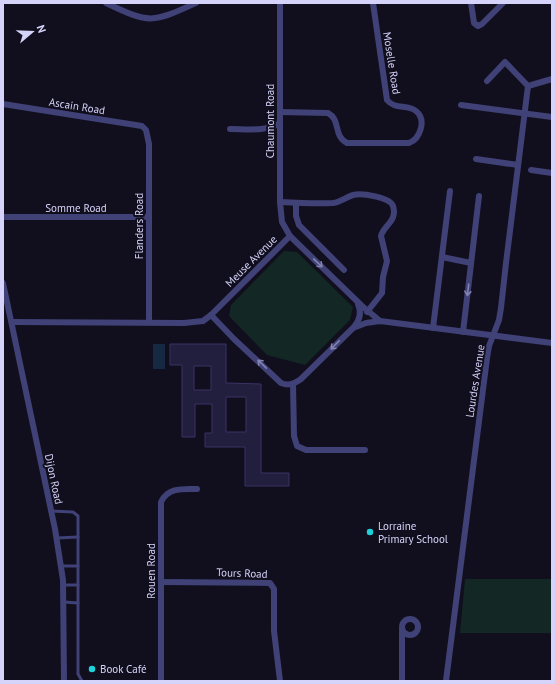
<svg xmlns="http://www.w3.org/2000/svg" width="555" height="684" viewBox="0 0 555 684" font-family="'PT Sans',sans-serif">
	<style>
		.green { fill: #132725 }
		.water { fill: #152942 }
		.building { fill: #221e3d; stroke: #3a3366; fill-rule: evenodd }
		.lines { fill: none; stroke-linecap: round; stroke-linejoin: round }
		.service { stroke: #404177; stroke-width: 3 }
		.minor { stroke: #404177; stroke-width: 6 }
		.oneway { stroke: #8383b2 }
		.poi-dot { fill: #1ed2da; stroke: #110f1e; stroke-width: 1.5 }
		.labels { text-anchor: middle; stroke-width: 4; stroke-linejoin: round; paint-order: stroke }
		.street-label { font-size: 11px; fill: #d5d3f9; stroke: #110f1e }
		.poi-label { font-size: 11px; fill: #d5d3f9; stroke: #110f1e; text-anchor: start }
	</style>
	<rect width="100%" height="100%" fill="#110f1e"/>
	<g class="green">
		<path d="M284,251L297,252L353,307L350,320L305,365L267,355L229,316L231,305Z"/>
		<path d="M465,579H552V633H460Z"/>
	</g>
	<rect class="water" x="153" y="344" width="12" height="25"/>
	<path class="building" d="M170,344H226V383L261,384V473H289V486H245V447H205V433H212V404H195V437H182V365H170ZM194,366H211V390H194ZM226,397H246V432H226Z"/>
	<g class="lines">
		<g class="service">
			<path d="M51,511L73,512L78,516V674L82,681"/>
			<path d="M57,538L78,537"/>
			<path d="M62,566H78"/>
			<path d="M63,585H78"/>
			<path d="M64,602L78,603"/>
		</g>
		<g class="minor">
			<path d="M106,3C150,24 152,23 196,3"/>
			<path d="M280,3V202L282,222L290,236L362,306L380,321"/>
			<path d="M471,3L474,23L478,26L482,24L503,3"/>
			<path d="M487,81L505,62L528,86L552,79"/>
			<path d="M3,104L142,126L146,130L149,144V322"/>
			<path d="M461,105L552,117"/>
			<path d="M280,112L328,113C341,120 333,136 347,143H409C420,139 427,120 416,111C407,104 395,110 387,100L373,3"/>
			<path d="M230,129C246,129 266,132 280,123"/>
			<path d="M476,159L518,165"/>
			<path d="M531,170L552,173"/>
			<path d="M280,202C298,203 316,204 333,203C341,202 346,197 353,195C362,193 390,197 393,206C398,221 383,226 381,236L387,261L383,277L382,293L367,312"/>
			<path d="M296,203V216L299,225L344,270"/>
			<path d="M3,217H149"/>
			<path d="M442,257L471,263"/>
			<path d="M3,283L55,529L63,580L64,681"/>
			<path d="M211,315L234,339L281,383C289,386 294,384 301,379L353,328L366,323L380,321L552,343"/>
			<path d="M12,322L184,323L203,321L211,315L290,236"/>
			<path d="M354,327C360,320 362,313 358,304"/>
			<path d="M433,328L450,191"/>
			<path d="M463,332L479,196"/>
			<path d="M293,384L294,436L297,446L306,450H365"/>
			<path d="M161,582L270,583L274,589V631L280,681"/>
			<circle cx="410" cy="627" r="8"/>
			<path d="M402,629V681"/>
			<path d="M161,681V502C168,487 183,489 197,489"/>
			<path d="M446,681L487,358L489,346L499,320L501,308L506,263L528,86"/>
		</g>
	</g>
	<defs><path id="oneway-shaft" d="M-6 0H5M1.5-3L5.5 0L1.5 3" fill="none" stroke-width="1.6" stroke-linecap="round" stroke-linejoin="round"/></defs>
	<g class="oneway">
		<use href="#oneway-shaft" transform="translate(318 263) rotate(44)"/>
		<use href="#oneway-shaft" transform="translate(468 290) rotate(97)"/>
		<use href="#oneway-shaft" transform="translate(335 345) rotate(135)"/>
		<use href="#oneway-shaft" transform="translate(262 364) rotate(-136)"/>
	</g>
	<g class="poi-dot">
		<circle cx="370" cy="532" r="4"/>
		<circle cx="92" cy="669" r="4"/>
	</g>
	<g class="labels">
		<g class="street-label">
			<text transform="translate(392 63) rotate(81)" y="4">Moselle Road</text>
			<text transform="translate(77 106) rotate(9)" y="4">Ascain Road</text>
			<text transform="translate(270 121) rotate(-90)" y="4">Chaumont Road</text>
			<text x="76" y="212">Somme Road</text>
			<text transform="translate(139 226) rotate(-90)" y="4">Flanders Road</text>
			<text transform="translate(251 261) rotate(-45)" y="4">Meuse Avenue</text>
			<text transform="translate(475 381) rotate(-81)" y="4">Lourdes Avenue</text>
			<text transform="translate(54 479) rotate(78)" y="4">Dijon Road</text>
			<text transform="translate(151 571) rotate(-90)" y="4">Rouen Road</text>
			<text transform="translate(242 573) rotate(2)" y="4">Tours Road</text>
		</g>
		<g class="poi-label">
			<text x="378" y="530">Lorraine<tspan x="378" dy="13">Primary School</tspan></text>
			<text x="100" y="673">Book Café</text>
		</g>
	</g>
	<rect width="555" height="684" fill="none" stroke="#d5d3f9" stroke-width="8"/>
	<g transform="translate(32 32) rotate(71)" stroke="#110f1e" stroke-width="3" paint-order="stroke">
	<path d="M0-3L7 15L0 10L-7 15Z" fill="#d5d3f9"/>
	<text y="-6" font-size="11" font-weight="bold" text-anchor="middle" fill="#d5d3f9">N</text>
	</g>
</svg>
